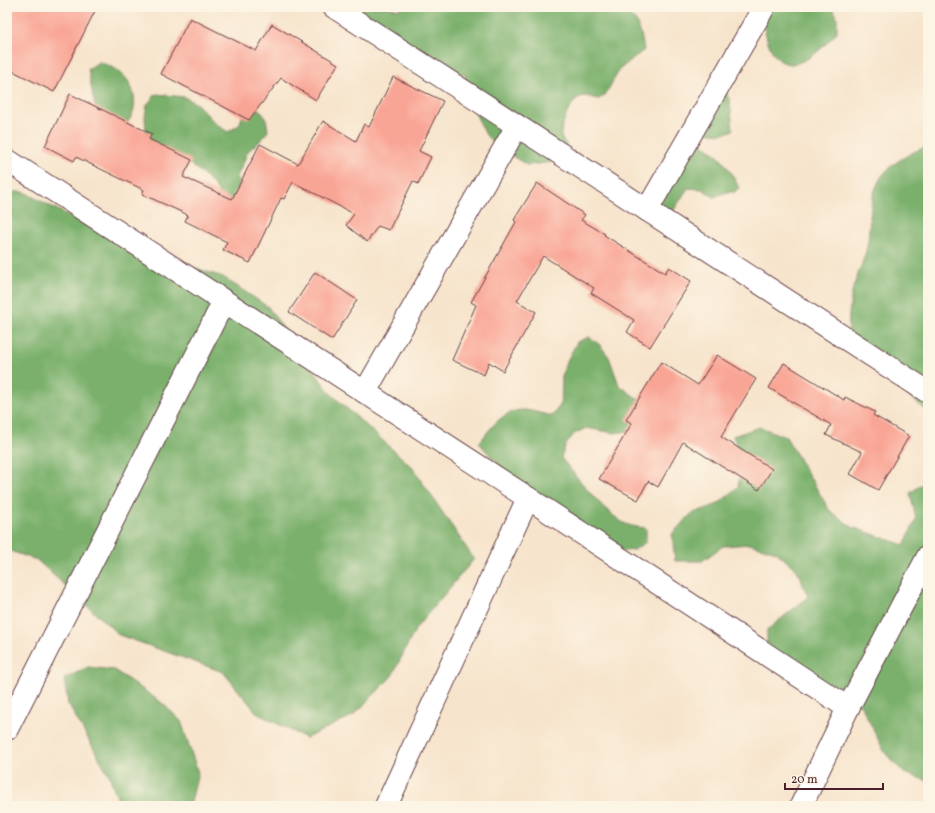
<svg xmlns="http://www.w3.org/2000/svg" width="935" height="813" viewBox="0 0 935 813" font-family="Vollkorn,serif">
	<style>
		.forest { fill: #7ab06c; stroke: #62684c }
		.building { fill: #f9a595 }
		.lines { fill: none; stroke-linecap: round; stroke-linejoin: round }
		.minor-casing { stroke: #643d43; stroke-width: 24 }
		.minor { stroke: #fff; stroke-width: 22 }
	</style>
	<rect width="100%" height="100%" fill="#fcf5e5"/>
	<filter id="ink" filterUnits="userSpaceOnUse"><feTurbulence type="fractalNoise" baseFrequency=".025" numOctaves="2"/><feDisplacementMap in="SourceGraphic" scale="8" xChannelSelector="R" yChannelSelector="G"/><feConvolveMatrix kernelMatrix="1 2 1 2 8 2 1 2 1" color-interpolation-filters="sRGB"/></filter>
	<filter id="wash" filterUnits="userSpaceOnUse"><feTurbulence type="fractalNoise" baseFrequency=".012" numOctaves="4" result="noise"/><feDisplacementMap in="SourceGraphic" scale="16" xChannelSelector="R" yChannelSelector="G"/><feGaussianBlur stdDeviation="0.9" result="paint"/><feColorMatrix in="noise" values="0 0 0 0 0 0 0 0 0 0 0 0 0 0 0 0 0 1.4 0 .05"/><feComposite in="paint" operator="in"/></filter>
	<g filter="url(#wash)">
		<rect width="100%" height="100%" fill="#f7e4cc"/>
		<g class="forest">
			<path d="M333,7H387L400,10V7H622L636,21L641,34L644,50L620,69L605,95L599,99C593,98 585,95 580,97C571,100 557,131 562,139C563,141 565,142 567,144L555,162L527,165L497,147L486,135L472,107L464,73L429,81Z"/>
			<path d="M763,7H832L837,17V32C815,58 779,87 766,35C763,26 764,16 763,7Z"/>
			<path d="M99,62C108,65 117,69 124,76C134,86 138,104 131,117C129,121 126,124 123,127L95,107L88,69Z"/>
			<path d="M724,88L730,101L733,130C722,136 711,133 700,131Z"/>
			<path d="M156,94L184,97L197,104L217,125L228,132L239,125L244,112L257,107L266,118L268,131L259,142L248,151L237,177L244,190L252,201L223,205L218,191L210,180L178,154L153,143L146,131L145,117L147,105Z"/>
			<path d="M702,144C721,155 730,169 739,188L735,192H727L714,197L702,189L688,188L672,213C655,205 651,201 650,182L659,172L689,145Z"/>
			<path d="M928,146V412L857,353C855,350 852,346 850,343C846,333 850,296 854,285C858,272 864,261 867,247C871,224 868,196 882,176C891,163 914,151 928,146Z"/>
			<path d="M7,192H24L120,243L223,277L268,307L330,393L412,467L474,559L416,628L392,676L354,715L306,738L258,714L223,672L119,635L37,560L7,550Z"/>
			<path d="M589,337L600,345L609,357L619,385L642,402L648,414L628,431L614,433L586,428L574,434L565,446L561,458C579,479 597,504 619,520C627,526 636,527 646,528V542L634,550L606,553L505,474L497,463L479,443C491,428 503,409 525,410C534,411 543,414 552,416L561,404L562,377L565,365L577,342Z"/>
			<path d="M760,427L786,437L830,511L852,527L904,545L916,519L910,493L928,480V781L904,773L885,753L861,705L767,658V630L808,597L797,570L776,552L750,544L723,546L702,561H675L672,534L691,514L718,504L738,487L742,462L733,436Z"/>
			<path d="M88,667L114,670L161,702L181,721L198,773L190,806H125L118,800L109,775L68,704L64,679Z"/>
		</g>
		<g id="blocks">
			<g class="building">
				<path d="M7,7H97L54,92L7,68Z"/>
				<path d="M190,18L256,51L272,24L338,64L316,100L281,78L249,120L161,74Z"/>
				<path d="M393,77L443,101L419,151L431,157L418,184L413,181L389,230L378,226L367,242L346,225L354,214L293,182L284,199L281,198L250,263L223,250L227,242L185,221L188,215L142,194L144,190L76,157L74,161L45,146L70,94L152,134L149,139L192,160L183,177L232,199L260,144L298,164L323,121L356,141L364,124L369,127Z"/>
				<path d="M537,183L585,215L581,220L605,234L604,235L665,273L669,267L691,281L650,347L627,332L634,320L591,293L594,288L543,256L517,301L536,312L503,371L489,362L484,375L452,360L476,305L471,302L516,222L514,220Z"/>
				<path d="M315,272L357,300L332,340L289,312Z"/>
				<path d="M717,355L756,379L721,437L772,469L759,490L683,442L658,487L648,481L638,500L599,479L632,423L626,420L661,362L698,385Z"/>
				<path d="M784,363L844,400L845,397L875,412L873,415L909,436L878,490L850,474L862,452L826,435L831,425L769,388Z"/>
			</g>
		</g>
	</g>
	<g filter="url(#ink)">
		<use href="#blocks" fill-opacity="0" stroke="#643d43" stroke-width="1"/>
		<g class="lines">
			<defs>
				<g id="minor">
					<path d="M334,7L928,392"/>
					<path d="M7,160L528,498L848,708"/>
					<path d="M647,210L764,7"/>
					<path d="M365,392L517,126"/>
					<path d="M7,729L224,301"/>
					<path d="M386,806L528,498"/>
					<path d="M801,806L848,708L928,556"/>
				</g>
			</defs>
			<use href="#minor" class="minor-casing"/>
			<use href="#minor" class="minor"/>
		</g>
	</g>
	<rect width="935" height="813" fill="none" stroke="#fcf5e5" stroke-width="24"/>
	<path d="M785 783v6h98v-6" fill="none" stroke="#4a1f2b" stroke-width="2"/>
	<text x="791" y="783" font-size="12" fill="#4a1f2b" stroke="#fcf5e5" stroke-width="3" paint-order="stroke">20 m</text>
</svg>
